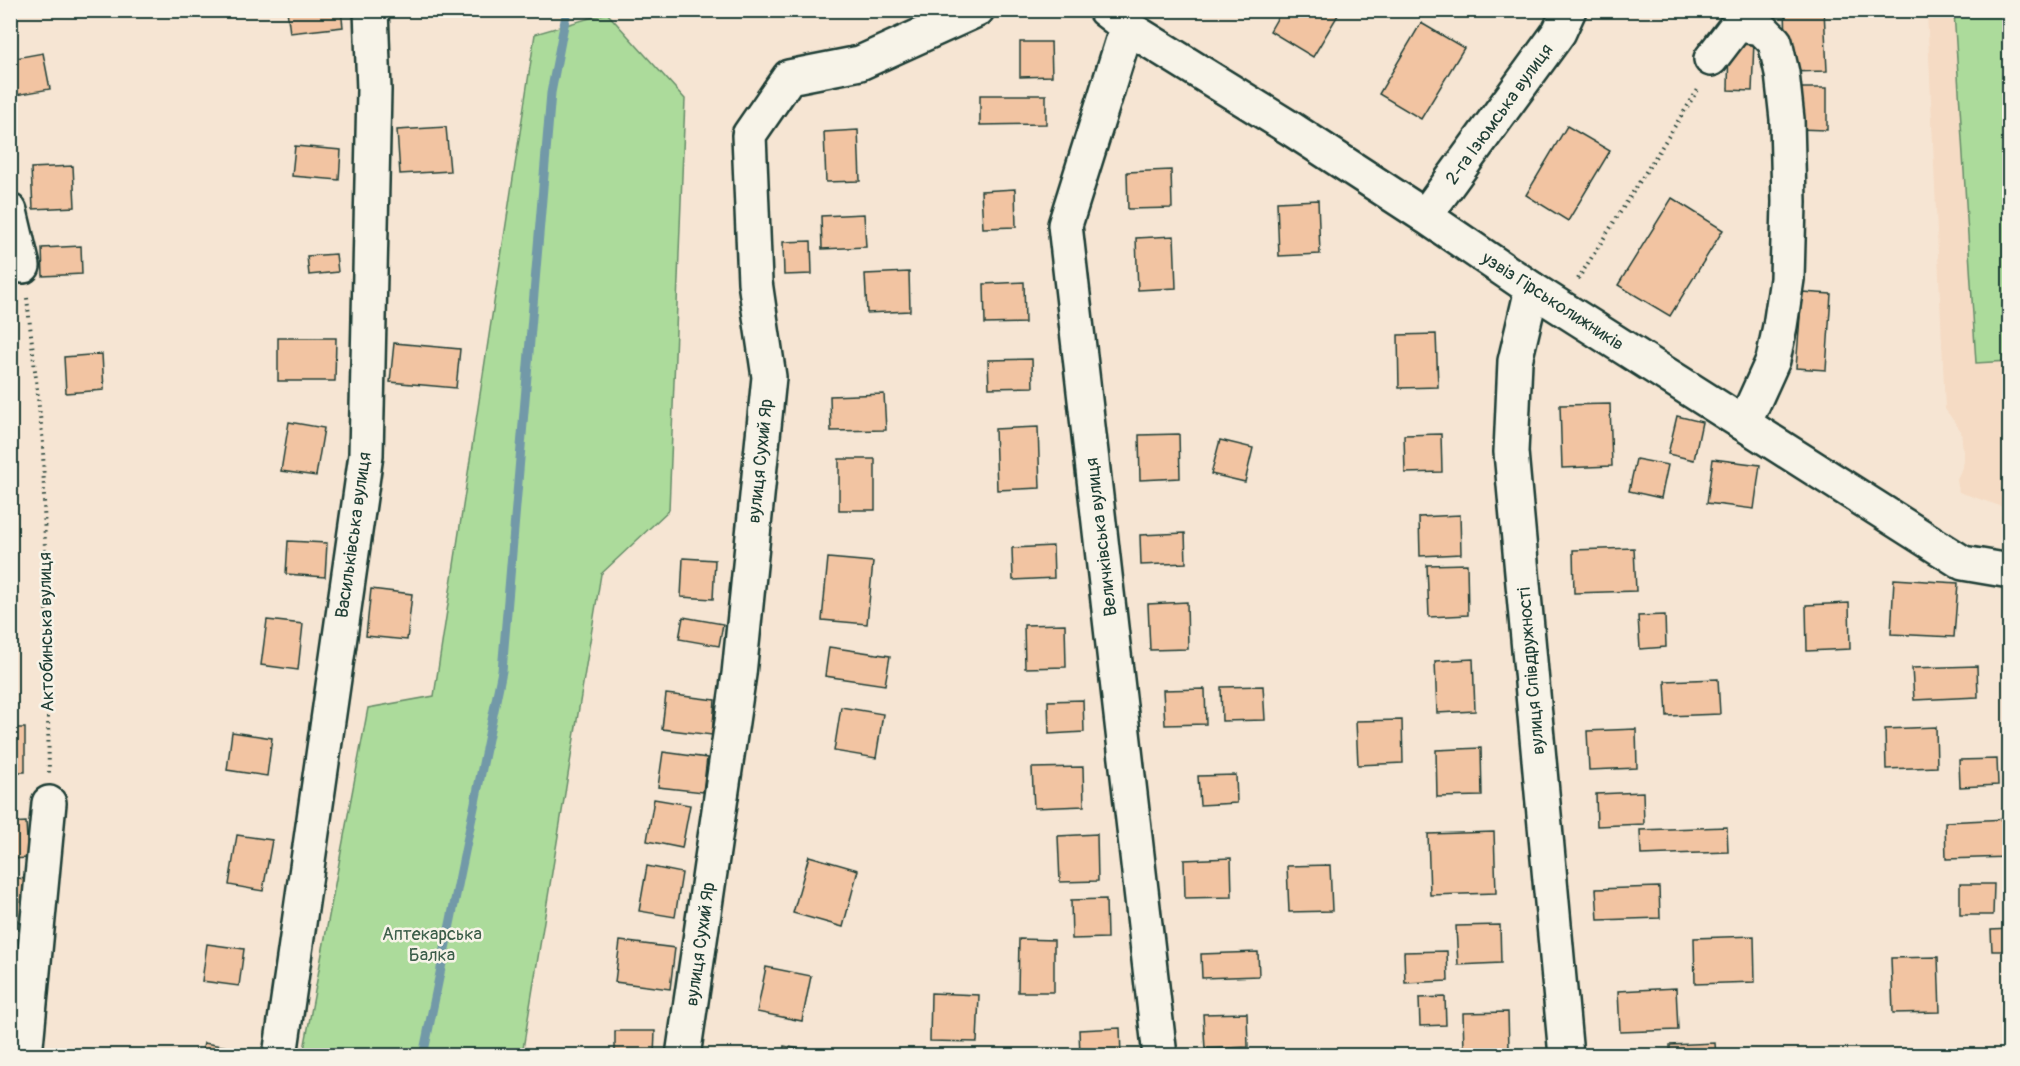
<svg xmlns="http://www.w3.org/2000/svg" width="2020" height="1066" viewBox="0 0 2020 1066" font-family="Pangolin,sans-serif">
	<style>
		.built { fill: #f5dbc4 }
		.green { fill: #acdb9b; stroke: #668c68; stroke-width: 1.5 }
		.lines { fill: none; stroke-linecap: round; stroke-linejoin: round }
		.stream { stroke: #7299a8; stroke-width: 9 }
		.building { fill: #f2c4a2; stroke: #1f3d34; stroke-width: 1.5 }
		.minor-casing { stroke: #1f3d34; stroke-width: 38 }
		.path { stroke: #1f3d34; stroke-width: 4; stroke-dasharray: 1.5 4.5; stroke-linecap: butt }
		.minor { stroke: #f7f3e8; stroke-width: 33 }
		.labels { text-anchor: middle; stroke-width: 5; stroke-linejoin: round; paint-order: stroke }
		.street-label { font-size: 18px; fill: #1f3d34; stroke: #f7f3e8 }
		.park-label { font-size: 18px; fill: #3b5d49; stroke: #f7f3e8 }
	</style>
	<rect width="100%" height="100%" fill="#f6e5d3"/>
	<filter id="ink" filterUnits="userSpaceOnUse"><feTurbulence type="fractalNoise" baseFrequency=".0167" numOctaves="2"/><feDisplacementMap in="SourceGraphic" scale="12" xChannelSelector="R" yChannelSelector="G"/><feConvolveMatrix kernelMatrix="1 2 1 2 8 2 1 2 1" color-interpolation-filters="sRGB"/></filter>
	<g filter="url(#ink)">
		<path class="built" d="M1927,11H2009V509L1959,492L1957,480L1964,462L1961,431L1945,409Z"/>
		<g class="green">
			<path d="M1954,11H2009V361L1976,363Z"/>
			<path d="M607,13L685,99L669,510L601,574L522,1055H303L368,708L434,696L535,34Z"/>
		</g>
		<g class="lines">
			<path class="stream" d="M423,1056L502,671L551,93L567,10"/>
		</g>
		<g class="building">
			<path d="M287,10H341L343,27L290,33Z"/>
			<path d="M906,10H937L918,25Z"/>
			<path d="M1282,10H1341L1313,57L1270,31Z"/>
			<path d="M1785,10H1824L1827,71L1787,72Z"/>
			<path d="M1421,23L1464,48L1421,119L1379,94Z"/>
			<path d="M1729,40L1754,41L1752,91L1728,90Z"/>
			<path d="M1020,42H1051L1052,76L1020,77Z"/>
			<path d="M43,53L50,89L16,95L10,59Z"/>
			<path d="M1797,88H1827V130L1796,129Z"/>
			<path d="M980,95H1046V124L980,125Z"/>
			<path d="M1567,126L1610,151L1568,221L1526,195Z"/>
			<path d="M446,127L450,171L400,174L397,130Z"/>
			<path d="M858,130L860,181L826,182L824,132Z"/>
			<path d="M295,146L341,150L339,180L292,176Z"/>
			<path d="M73,166L75,207L33,209L31,168Z"/>
			<path d="M1171,170L1172,208L1128,209L1127,172Z"/>
			<path d="M1015,189L1016,227L983,228L981,191Z"/>
			<path d="M1672,198L1723,230L1670,316L1618,285Z"/>
			<path d="M1318,200L1320,254L1279,256L1277,202Z"/>
			<path d="M864,214L866,247L822,249L821,216Z"/>
			<path d="M1174,236L1176,288L1138,290L1136,238Z"/>
			<path d="M811,241L812,274L784,275L783,242Z"/>
			<path d="M81,246L82,274L43,276L42,248Z"/>
			<path d="M336,254L338,272L309,275L307,256Z"/>
			<path d="M909,272L910,311L867,313L865,274Z"/>
			<path d="M1024,282L1025,323L985,324L984,284Z"/>
			<path d="M1802,292L1831,294L1826,370L1796,368Z"/>
			<path d="M1436,334L1438,387L1399,388L1398,335Z"/>
			<path d="M278,338H336L335,381H278Z"/>
			<path d="M394,343L460,349L456,388L390,382Z"/>
			<path d="M102,354L104,390L66,393L64,357Z"/>
			<path d="M1032,359L1033,387L989,388L988,360Z"/>
			<path d="M884,394L886,430L831,431L830,396Z"/>
			<path d="M1610,404L1612,466L1562,468L1560,405Z"/>
			<path d="M1677,416L1702,422L1694,460L1668,454Z"/>
			<path d="M289,422L324,428L316,476L281,471Z"/>
			<path d="M1038,427L1040,488L997,490L995,429Z"/>
			<path d="M1179,434L1180,478L1140,480L1139,435Z"/>
			<path d="M1441,434L1442,472L1405,473L1404,435Z"/>
			<path d="M1220,440L1253,448L1245,482L1211,474Z"/>
			<rect x="839" y="459" width="36" height="51"/>
			<path d="M1636,459L1668,465L1661,498L1629,491Z"/>
			<path d="M1713,459L1760,465L1754,509L1707,503Z"/>
			<path d="M1460,515L1461,554L1420,556L1419,517Z"/>
			<path d="M1185,533L1186,563L1141,565L1140,535Z"/>
			<path d="M288,541L327,543L325,577L286,574Z"/>
			<path d="M1053,546L1054,578L1013,580L1012,548Z"/>
			<path d="M1634,548L1636,591L1574,593L1573,550Z"/>
			<path d="M683,558L715,560L713,599L681,597Z"/>
			<path d="M828,558L873,562L867,624L822,620Z"/>
			<path d="M1467,564L1468,615L1429,617L1427,565Z"/>
			<path d="M1894,579L1958,583L1954,637L1891,634Z"/>
			<path d="M371,589L412,594L407,640L366,636Z"/>
			<path d="M1187,602L1188,649L1150,650L1148,604Z"/>
			<path d="M1849,603L1850,649L1807,651L1806,605Z"/>
			<path d="M1665,615L1666,647L1640,649L1638,616Z"/>
			<path d="M683,617L723,624L719,646L679,639Z"/>
			<path d="M267,620L303,624L298,670L261,665Z"/>
			<path d="M1065,624L1066,667L1025,668L1024,625Z"/>
			<path d="M829,647L890,656L885,685L825,676Z"/>
			<path d="M1473,659L1475,711L1437,713L1435,661Z"/>
			<path d="M1977,666L1978,697L1914,700L1912,668Z"/>
			<path d="M1718,679L1720,714L1667,716L1665,681Z"/>
			<path d="M1263,686L1265,720L1222,721L1221,687Z"/>
			<path d="M1205,689L1206,724L1165,725L1163,690Z"/>
			<path d="M666,694L715,700L712,735L662,729Z"/>
			<path d="M1083,700L1084,732L1049,734L1048,701Z"/>
			<path d="M841,707L883,714L876,758L834,751Z"/>
			<path d="M1402,720L1403,763L1358,765L1356,721Z"/>
			<path d="M1936,727L1937,767L1886,769L1885,729Z"/>
			<rect x="10" y="728" width="15" height="44"/>
			<path d="M1636,729L1637,768L1589,770L1587,731Z"/>
			<path d="M232,732L272,738L267,776L227,770Z"/>
			<path d="M1481,748L1482,796L1437,797L1436,750Z"/>
			<path d="M663,752L707,758L703,792L658,787Z"/>
			<path d="M1997,759L1998,785L1960,787L1959,760Z"/>
			<path d="M1083,767L1084,806L1034,808L1032,768Z"/>
			<path d="M1236,775L1237,803L1200,805L1198,776Z"/>
			<path d="M1643,792L1644,824L1597,826L1596,794Z"/>
			<path d="M654,799L690,805L682,848L647,841Z"/>
			<path d="M2007,819L2009,857L1946,859L1945,822Z"/>
			<path d="M26,822L28,858L10,859V823Z"/>
			<path d="M1727,827L1728,852L1641,855L1640,830Z"/>
			<path d="M1494,832L1496,893L1430,895L1428,834Z"/>
			<path d="M1097,834L1098,881L1060,882L1058,836Z"/>
			<path d="M237,835L272,840L263,891L229,885Z"/>
			<path d="M809,856L858,870L843,927L793,913Z"/>
			<path d="M1231,858L1232,897L1185,898L1184,860Z"/>
			<path d="M1330,865L1332,911L1289,912L1287,866Z"/>
			<path d="M647,866L682,873L675,917L639,911Z"/>
			<path d="M10,877L25,879L19,922L10,921Z"/>
			<path d="M1960,884H1994L1993,915H1960Z"/>
			<path d="M1659,887L1660,918L1598,920L1596,889Z"/>
			<path d="M1106,899L1107,938L1072,939L1071,900Z"/>
			<path d="M1500,925L1501,963L1458,965L1456,926Z"/>
			<path d="M2010,929V951H1992L1991,930Z"/>
			<path d="M1754,936L1755,982L1695,984L1694,938Z"/>
			<path d="M10,939L22,940L21,963L10,962Z"/>
			<path d="M1019,939L1054,940V992H1018Z"/>
			<path d="M620,941L675,948L670,989L615,982Z"/>
			<path d="M207,944L244,949L239,986L202,981Z"/>
			<path d="M1447,951L1448,981L1405,983L1404,952Z"/>
			<path d="M1258,952L1259,976L1202,978L1201,954Z"/>
			<path d="M1938,957L1940,1012L1893,1013L1891,958Z"/>
			<path d="M766,967L811,976L802,1021L757,1012Z"/>
			<path d="M10,974L18,975L16,1003L10,1002Z"/>
			<path d="M1676,988L1678,1030L1620,1032L1618,991Z"/>
			<path d="M931,993L979,995L977,1042L930,1041Z"/>
			<path d="M1445,997L1446,1025L1420,1026L1419,998Z"/>
			<path d="M1508,1012L1509,1049L1464,1051L1463,1013Z"/>
			<path d="M1247,1013L1248,1047L1205,1049L1203,1014Z"/>
			<path d="M1120,1028L1121,1056H1080L1079,1030Z"/>
			<path d="M615,1031H655L654,1056H615Z"/>
			<path d="M204,1043L245,1050V1056H201Z"/>
			<path d="M1715,1043L1716,1056H1670V1045Z"/>
			<path d="M784,1046L834,1056H782Z"/>
		</g>
		<g class="lines">
			<defs>
				<g id="minor">
					<path d="M1105,10L1127,27L1290,128L1425,216L1532,289L1963,563L2010,571"/>
					<path d="M1127,27L1065,225L1160,1056"/>
					<path d="M1711,59L1737,25L1761,28L1775,42L1782,73L1787,119L1789,202L1787,279L1780,326L1773,360L1744,424"/>
					<path d="M10,211L23,266"/>
					<path d="M1425,216L1559,32L1569,10"/>
					<path d="M1532,289L1515,361L1511,452L1566,1056"/>
					<path d="M25,1056L49,803"/>
					<path d="M280,1056L366,455L374,90L371,10"/>
					<path d="M683,1056L739,674L769,377L755,282L749,135L789,77L860,63L977,10"/>
				</g>
			</defs>
			<use href="#minor" class="minor-casing"/>
			<g class="path">
				<path d="M1578,279L1699,88"/>
				<path d="M27,298L43,443L49,773"/>
			</g>
			<use href="#minor" class="minor"/>
		</g>
	</g>
	<g class="labels">
		<g class="street-label">
			<text transform="translate(1499 114) rotate(-54)" y="6">2-га Ізюмська вулиця</text>
			<text transform="translate(1553 301) rotate(33)" y="6">узвіз Гірськолижників</text>
			<text transform="translate(760 461) rotate(-84)" y="6">вулиця Сухий Яр</text>
			<text transform="translate(353 535) rotate(-82)" y="6">Васильківська вулиця</text>
			<text transform="translate(1101 537) rotate(-97)" y="6">Величківська вулиця</text>
			<text transform="translate(46 632) rotate(-91)" y="6">Актобинська вулиця</text>
			<text transform="translate(1531 671) rotate(-95)" y="6">вулиця Співдружності</text>
			<text transform="translate(700 944) rotate(-82)" y="6">вулиця Сухий Яр</text>
		</g>
		<g class="park-label">
			<text x="432" y="940">Аптекарська<tspan x="432" dy="21">Балка</tspan></text>
		</g>
	</g>
	<rect width="2020" height="1066" fill="none" stroke="#f7f3e8" stroke-width="36"/>
	<rect x="18" y="18" width="1984" height="1030" fill="none" stroke="#1f3d34" stroke-width="2" filter="url(#ink)"/>
</svg>
